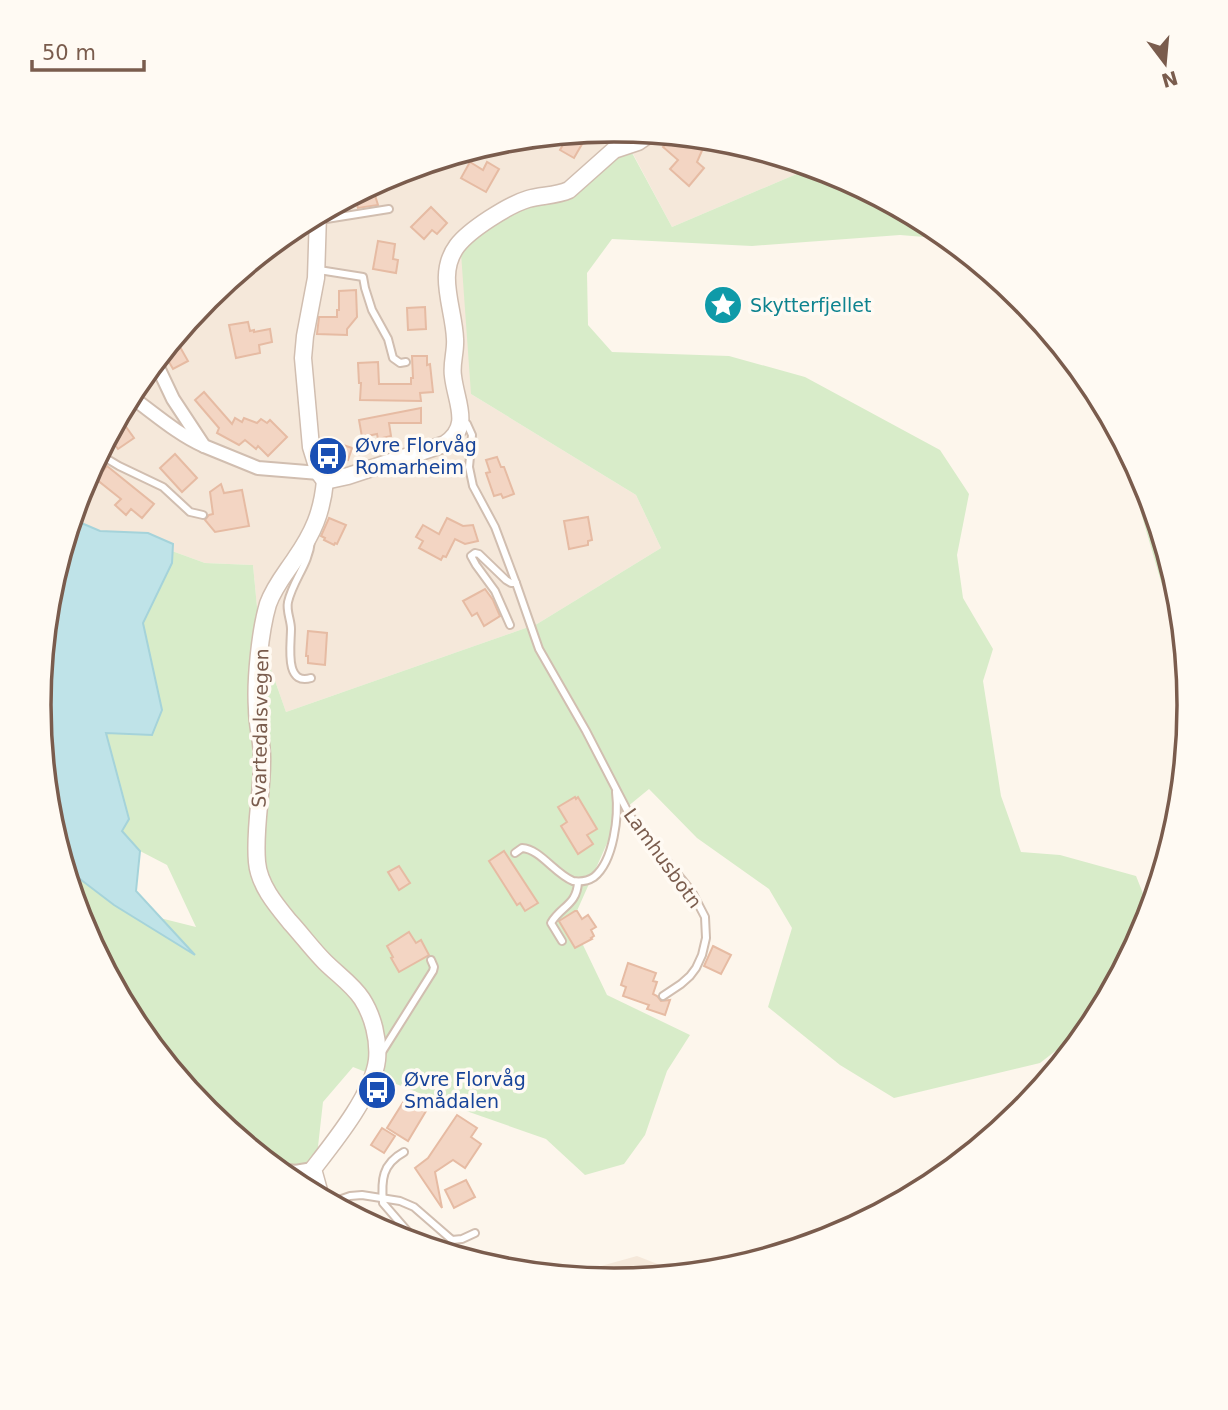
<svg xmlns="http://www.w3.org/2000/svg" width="1228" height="1410" viewBox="0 0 1228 1410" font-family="'DejaVu Sans',sans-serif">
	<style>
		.residential { fill: #f5e8da }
		.green { fill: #d8ecc9 }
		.water { fill: #bfe3e8; stroke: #a5d3da; stroke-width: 2 }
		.building { fill: #f3d5c3; stroke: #e6bba3; stroke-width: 2 }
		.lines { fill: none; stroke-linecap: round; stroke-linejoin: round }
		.service-casing { stroke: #d1beb0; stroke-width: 10 }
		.minor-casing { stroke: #d1beb0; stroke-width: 16 }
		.tertiary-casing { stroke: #d1beb0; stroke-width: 19 }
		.service { stroke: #fff; stroke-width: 6 }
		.minor { stroke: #fff; stroke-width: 12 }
		.tertiary { stroke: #fff; stroke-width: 16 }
		.labels { text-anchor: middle; stroke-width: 7; stroke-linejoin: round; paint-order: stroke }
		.culture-label { font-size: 19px; fill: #0d838f; stroke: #fffaf3; text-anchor: start }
		.transit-label { font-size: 19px; fill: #164399; stroke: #fffaf3; text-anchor: start }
		.street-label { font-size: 19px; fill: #7a5c4d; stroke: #fffaf3 }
		.rim { fill: none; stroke: #7a5c4d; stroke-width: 3.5 }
	</style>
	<rect width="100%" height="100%" fill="#fdf6ec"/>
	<g class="residential">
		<path d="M614,130L727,141L813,167L672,227L632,152L471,394L636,495L661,548L537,624L286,712L260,638L253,565L205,563L172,551V544L148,533L100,531L72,519L82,484L136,385L207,298L295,226L394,173L502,140Z"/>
		<path d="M637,1256L683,1274L614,1280L565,1276Z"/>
	</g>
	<g class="green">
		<path d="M631,151L672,227L813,167L835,173L934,227L949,239L900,235L752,246L612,239L587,273L588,325L612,352L729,356L805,377L940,450L969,494L957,555L963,598L993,649L983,681L1001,796L1021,852L1060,855L1136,876L1150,911L1146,926L1094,1021L1040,1063L894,1098L840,1065L768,1007L792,928L769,889L697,838L649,789L621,812L572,922L607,995L690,1035L667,1071L645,1135L624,1164L585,1175L546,1139L452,1106L353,1067L323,1102L315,1173L334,1205L294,1183L207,1112L135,1024L82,925L66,871L76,876L114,905L192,952L160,918L196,927L167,865L140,851L122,831L129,819L106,732L152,735L162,711L143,622L172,563V551L205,563L253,565L260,638L286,712L537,624L661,548L636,495L471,394L461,253L507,209Z"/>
		<path d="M1139,506L1153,510L1179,598L1162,585Z"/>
	</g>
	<path class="water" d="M72,519L100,531L148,533L173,544L172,563L143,623L162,710L152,735L106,733L129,819L122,831L140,851L136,891L195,955L114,905L76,876L66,871L49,817L39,705L50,592Z"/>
	<g class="building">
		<path d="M568,136L582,144L574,158L560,150Z"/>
		<path d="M673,136L707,139L697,162L704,168L689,186L670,169L678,160L663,147Z"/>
		<path d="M470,162L483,170L487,162L499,169L486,192L461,178Z"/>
		<path d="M373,189L378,205L358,208L354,196Z"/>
		<path d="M431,207L447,223L437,234L432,230L424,239L411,227Z"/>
		<path d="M378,241L395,244L393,259L398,260L396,273L373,269Z"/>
		<path d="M356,290L357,317L347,329V335L317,334L319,317H337V310H339V291Z"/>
		<path d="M425,307L426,329L408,330L407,308Z"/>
		<path d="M248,322L250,331L254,330V332L270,329L272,342L259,345L260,353L236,358L229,325Z"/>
		<path d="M180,347L188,361L173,369L165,355Z"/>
		<path d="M412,356H427V365L430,364L433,392L420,393L421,401L360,400L361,383H359L358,363L378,362L379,384H411V378H413Z"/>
		<path d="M204,392L232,424L235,418L242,422L244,418L257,423L261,419L267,423L270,420L287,437L268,456L258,446L256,449L245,440L239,445L217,433L219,428L195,400Z"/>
		<path d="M421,408V423H389L391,436L378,439L377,434L362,437L359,420Z"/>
		<path d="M119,417L134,438L118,449L108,436Z"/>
		<path d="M337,443L352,448L348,460L334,455Z"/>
		<path d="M175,454L197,478L182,492L160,468Z"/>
		<path d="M497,457L501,467H504L514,494L503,498L501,494L494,496L486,473L490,472L486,460Z"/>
		<path d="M107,466L154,504L142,518L131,509L126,515L115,505L121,499L96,479Z"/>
		<path d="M221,484L224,493L242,490L249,526L215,532L205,520L209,515L213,514L210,492Z"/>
		<path d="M588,517L592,540L588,541V545L569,549L564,521Z"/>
		<path d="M329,518L346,525L337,544L335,543L334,545L324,540L325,538L321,536Z"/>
		<path d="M447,518L463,526L473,525L478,541L465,544L455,539L446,557L443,556L441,560L419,548L423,541L416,537L423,525L439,534Z"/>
		<path d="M485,589L493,600L500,616L484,626L477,613L472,616L463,601Z"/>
		<path d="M308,631L327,633L325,665L308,663V656H306Z"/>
		<path d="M575,797L576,799L578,797L597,829L587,835L593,844L578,854L561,826L567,822L558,807Z"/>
		<path d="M504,851L538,903L525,911L520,903L517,905L489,861Z"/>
		<path d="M399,866L410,883L399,890L388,872Z"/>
		<path d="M575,911H577L582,919L588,915L596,927L591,930L594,936L591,938L592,939L575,948L559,921Z"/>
		<path d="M409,932L416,943L421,940L429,955L399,972L391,958L393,957L387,946Z"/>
		<path d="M713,946L731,955L721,974L704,966Z"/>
		<path d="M628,963L656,973L653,981L657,982L653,994L657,996L661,1001L670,1000L665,1015L647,1009L649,1005L623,996L626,987L621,985Z"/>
		<path d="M409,1093L429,1106L408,1141L387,1128Z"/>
		<path d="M457,1115L477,1128L471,1137L481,1144L465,1168L453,1160L435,1172L442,1208L415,1168L428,1158Z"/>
		<path d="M382,1128L395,1136L384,1153L371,1145Z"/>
		<path d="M466,1180L475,1197L454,1208L445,1190Z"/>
	</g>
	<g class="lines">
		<defs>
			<g id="service">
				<path d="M320,220L389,209"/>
				<path d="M319,270L363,277L365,288L372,310L388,339L393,358L400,363L406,362"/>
				<path d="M463,421L467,424L472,435L469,467L473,486L495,527L516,583L539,649L586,731L630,816L692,892L705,917L706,938L702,955L696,968L690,976L681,984L663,996"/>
				<path d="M99,454L119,466L163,487L190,512L203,515"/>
				<path d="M311,541C309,564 293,580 288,602C286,611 291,620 291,629C291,645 284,686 311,678"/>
				<path d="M510,625L495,591L476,565L471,556L475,553L479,554L506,580L511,583H516"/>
				<path d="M515,853L522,848C540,849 555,874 573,881C580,882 588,881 594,877C614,861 619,815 616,792"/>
				<path d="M562,941L551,923C561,906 577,905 578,882"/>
				<path d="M382,1052L433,971L434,967L431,960"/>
				<path d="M404,1152C382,1164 381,1180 383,1203L409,1233L414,1243"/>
				<path d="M330,1203L350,1196L362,1195L400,1201L414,1207L452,1240L462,1239L475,1233"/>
			</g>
			<g id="minor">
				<path d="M155,361L173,399L204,446L258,468L319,473"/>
				<path d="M130,396C154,413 177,434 204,446"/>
				<path d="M276,1169L295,1172L313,1169"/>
			</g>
			<g id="tertiary">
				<path d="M318,214L316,278L305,336L303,358L311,447L319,473L325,481"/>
				<path d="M325,481L348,476L445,444C472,426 456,403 453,376C451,364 456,351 455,339C454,308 436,274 457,246C469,230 508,205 528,199C542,195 556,196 569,190L614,150L638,142L651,133"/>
				<path d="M321,1198L313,1169C334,1142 373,1094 377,1060C379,1040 373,1016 362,999C353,985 337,974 325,962C312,949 302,935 290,922C276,905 259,885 257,862C254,829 262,795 262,762C263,744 257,727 257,709C255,681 260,631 268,604C274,587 285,574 295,559C313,533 322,513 325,481"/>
			</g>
		</defs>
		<use href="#service" class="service-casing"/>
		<use href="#minor" class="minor-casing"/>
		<use href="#tertiary" class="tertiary-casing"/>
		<use href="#service" class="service"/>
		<use href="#minor" class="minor"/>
		<use href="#tertiary" class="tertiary"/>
	</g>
	<defs>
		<symbol id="sight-disc" viewBox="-11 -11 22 22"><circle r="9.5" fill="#0f9aa8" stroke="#fffaf3"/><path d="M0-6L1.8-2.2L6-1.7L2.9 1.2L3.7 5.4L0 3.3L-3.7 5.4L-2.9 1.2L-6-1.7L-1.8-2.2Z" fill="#fff"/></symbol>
		<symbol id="bus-disc" viewBox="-11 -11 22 22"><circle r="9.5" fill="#1a4fb4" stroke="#fffaf3"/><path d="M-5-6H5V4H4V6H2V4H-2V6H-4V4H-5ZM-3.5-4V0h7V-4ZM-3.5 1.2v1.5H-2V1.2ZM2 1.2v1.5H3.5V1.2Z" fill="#fff"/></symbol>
	</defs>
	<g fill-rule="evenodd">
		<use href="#sight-disc" x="701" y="283" width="44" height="44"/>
		<use href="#bus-disc" x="306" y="434" width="44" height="44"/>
		<use href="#bus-disc" x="355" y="1068" width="44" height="44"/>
	</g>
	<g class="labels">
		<g class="culture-label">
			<text x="750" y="312">Skytterfjellet</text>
		</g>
		<g class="transit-label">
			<text x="355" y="452">Øvre Florvåg<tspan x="355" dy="22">Romarheim</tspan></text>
			<text x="404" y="1086">Øvre Florvåg<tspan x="404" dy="22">Smådalen</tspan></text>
		</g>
		<g class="street-label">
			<text transform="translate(260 728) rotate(-89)" y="7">Svartedalsvegen</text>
			<text transform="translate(663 858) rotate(54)" y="7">Lamhusbotn</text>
		</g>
	</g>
	<path d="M0 0H1228V1410H0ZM51 705a563 563 0 1 1 1126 0a563 563 0 1 1-1126 0Z" fill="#fffaf3" fill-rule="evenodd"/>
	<path class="rim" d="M51 705a563 563 0 1 1 1126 0a563 563 0 1 1-1126 0Z"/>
	<g transform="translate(1165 63) rotate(164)" stroke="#fffaf3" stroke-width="5" paint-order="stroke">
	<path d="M0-5L12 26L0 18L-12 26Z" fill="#7a5c4d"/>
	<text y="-10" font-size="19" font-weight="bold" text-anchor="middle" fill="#7a5c4d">N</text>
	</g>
	<path d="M32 60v10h112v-10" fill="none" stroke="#7a5c4d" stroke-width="3.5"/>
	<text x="42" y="60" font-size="21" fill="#7a5c4d" stroke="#fffaf3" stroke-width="5" paint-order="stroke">50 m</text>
</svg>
